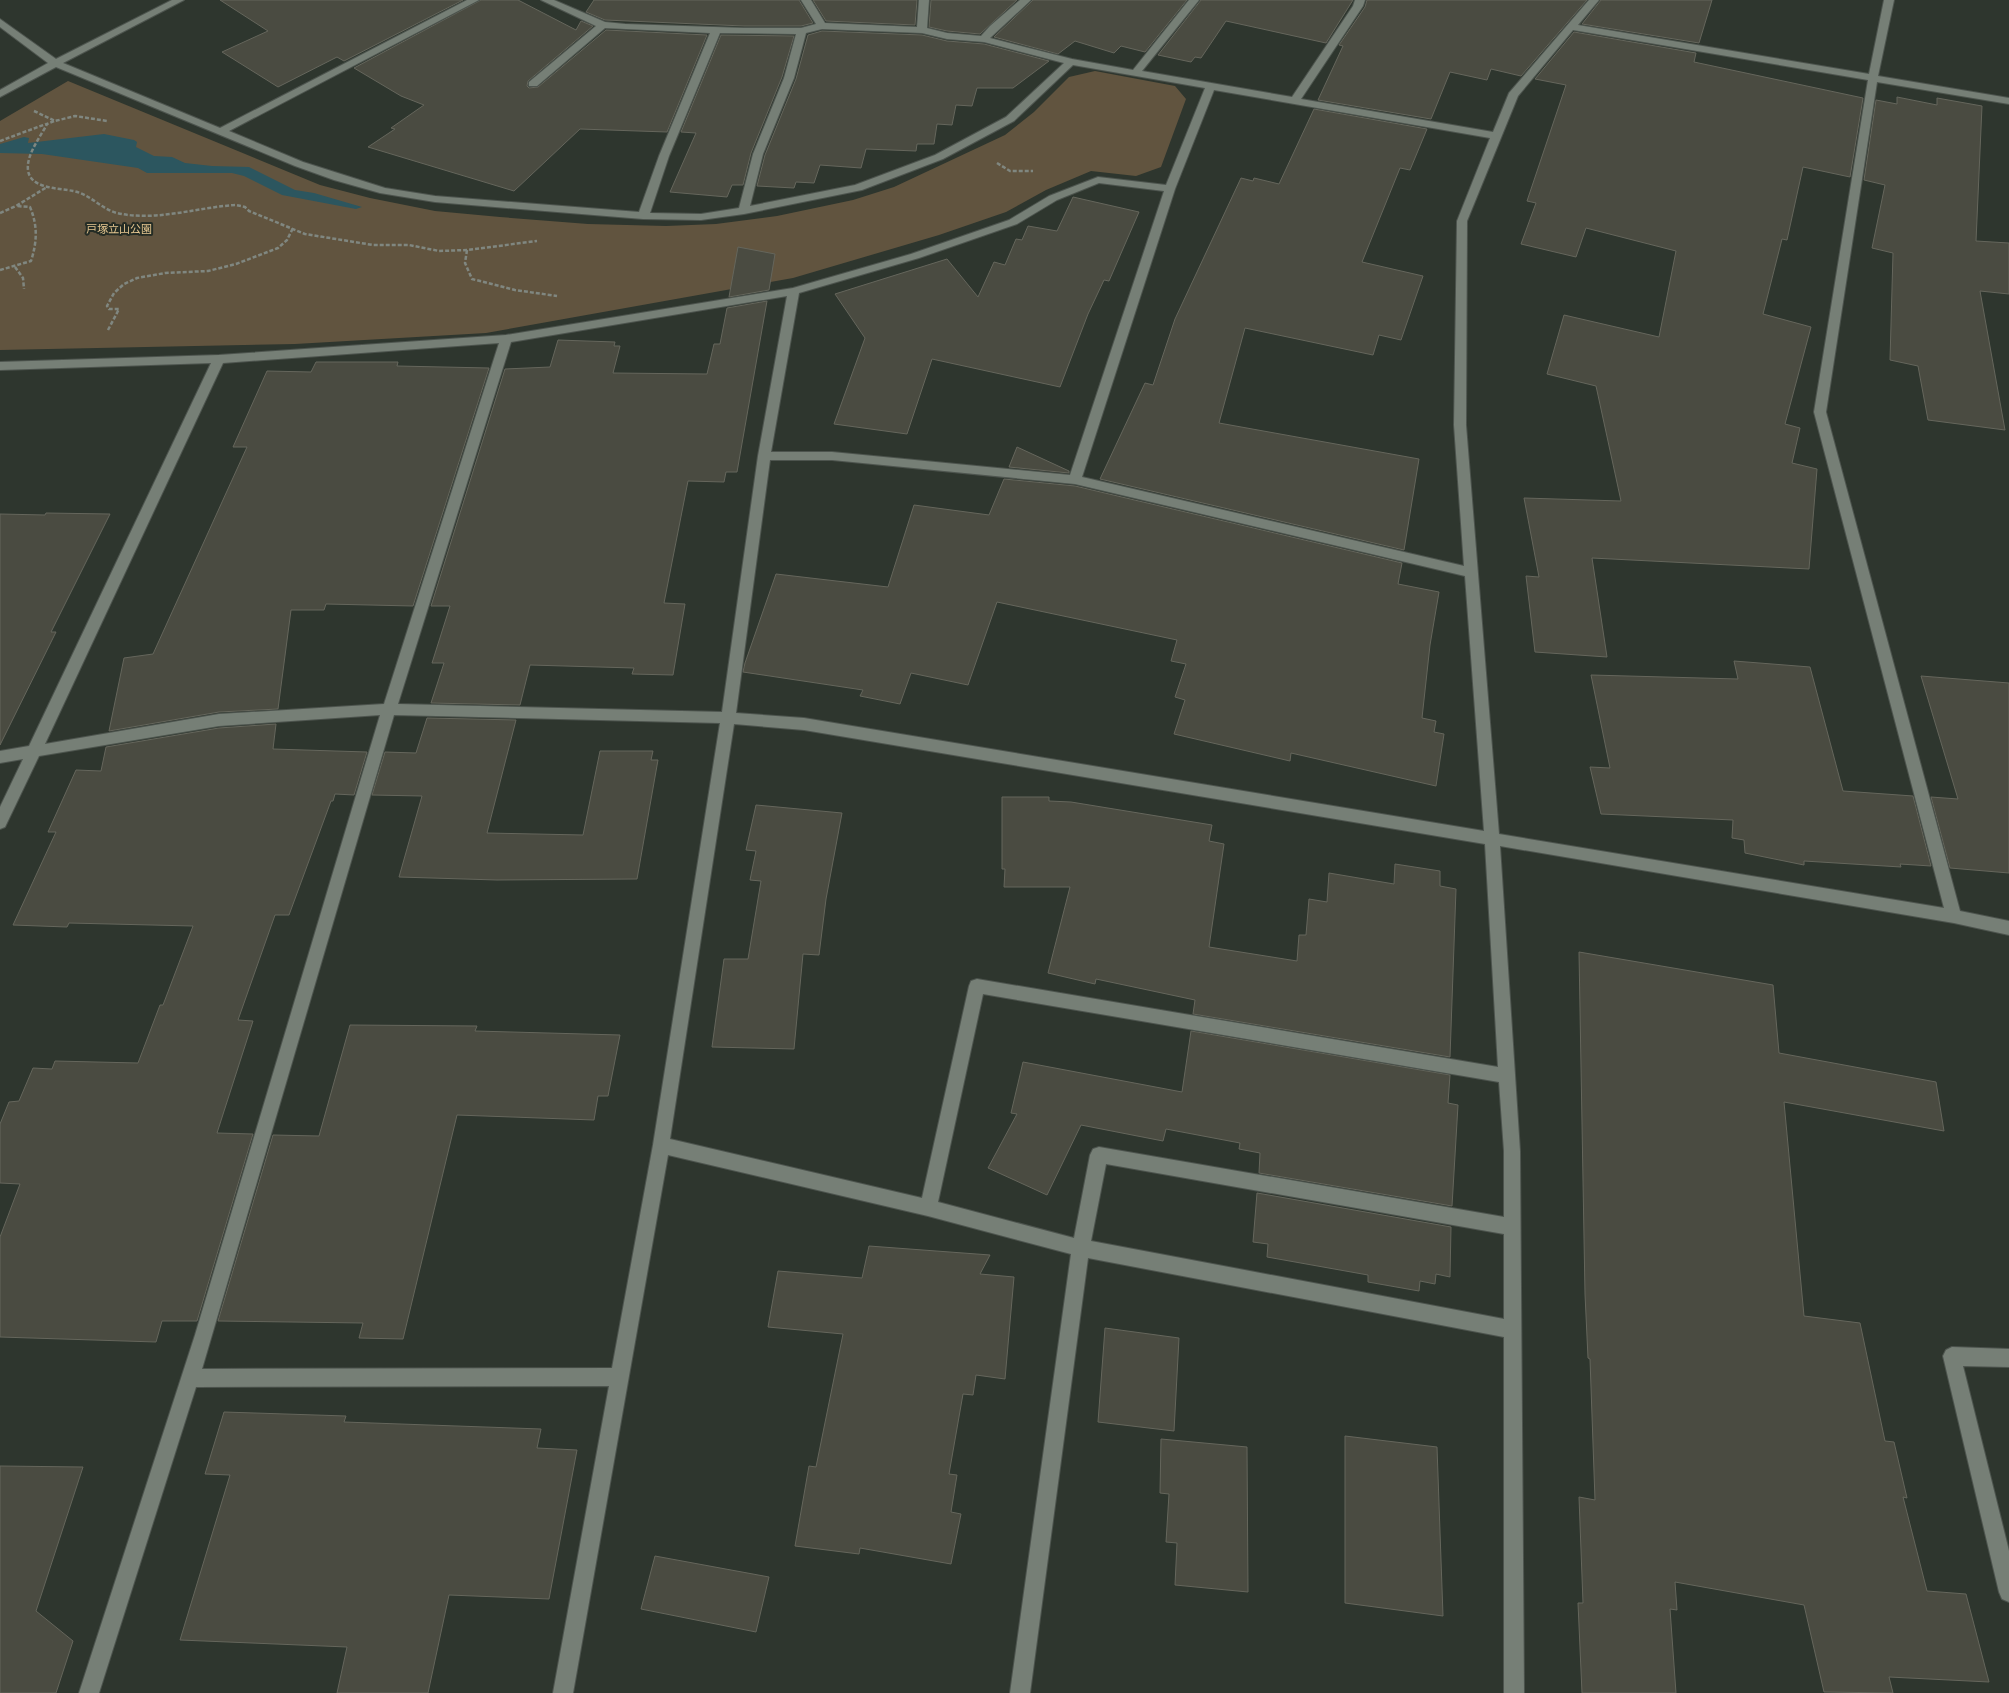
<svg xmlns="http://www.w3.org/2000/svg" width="2009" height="1693" viewBox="0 0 2009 1693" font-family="Ubuntu,'Noto Sans JP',sans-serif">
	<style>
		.green { fill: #61543f }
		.water { fill: #2c565f }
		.building { fill: #4a4b41; stroke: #65665c }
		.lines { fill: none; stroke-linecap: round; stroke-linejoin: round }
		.minor-casing { stroke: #4d544e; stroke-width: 2 }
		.path { stroke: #808780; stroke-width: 2.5; stroke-dasharray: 4 2; stroke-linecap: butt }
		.minor { fill: #767f76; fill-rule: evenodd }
		.labels { text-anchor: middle; stroke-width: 4; stroke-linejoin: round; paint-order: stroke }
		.far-park-label { font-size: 11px; fill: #e7c891; stroke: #242c25 }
	</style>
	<rect width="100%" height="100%" fill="#2e362e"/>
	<path class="green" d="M1095,71L1175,86L1186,99L1161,167L1136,176L1091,171L1046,190L1006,212L939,235L793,278L486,333L295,344L0,350V121L68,81L320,185L370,198L435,211L500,217L588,224L666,226L716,224L777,216L853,200L894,187L1005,135L1034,112L1069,77Z"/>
	<path class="water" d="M104,134L134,140L137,142L136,147L154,156L172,157L185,163L212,166L249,167L295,190L314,193L362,207L356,209L282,195L244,176L232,173H147L138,168L42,154L0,153V144L24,137L29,138L28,143Z"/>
	<g class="building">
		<path d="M220,0H463L344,61L337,57L278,87L222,52L268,31Z"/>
		<path d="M481,0H518L576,30L581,21L593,26L528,81L527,86L529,88L538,87L606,30L707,35L667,132L580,129L514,191L368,147L395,129L391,128L424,105L401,96L354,68Z"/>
		<path d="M594,0H799L813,23L801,26H744L605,20L586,12Z"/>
		<path d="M813,0H917L915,25L826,21Z"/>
		<path d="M931,0H1017L980,34L947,31L929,27Z"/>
		<path d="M1033,0H1187L1145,52L1121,46L1114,53L1075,41L1058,54L994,37Z"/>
		<path d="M1201,0H1353L1326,43L1226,21L1201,58L1195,57L1191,62L1158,55Z"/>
		<path d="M1367,0H1587L1521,76L1491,69L1487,80L1450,72L1431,119L1318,100L1343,46L1339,45L1365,7Z"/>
		<path d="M1601,0H1712L1699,43L1582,24Z"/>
		<path d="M822,31L922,35L947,41L984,44L1049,61L1013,88H977L972,106L956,105L952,125L937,124L934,144H917L916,151L866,149L861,168L820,165L814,183L796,182L794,188L757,186L765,155L796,79L808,35Z"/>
		<path d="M1574,32L1696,53L1694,62L1863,98L1850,177L1803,167L1787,240L1782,239L1763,314L1811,327L1785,424L1800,428L1792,463L1817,469L1809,569L1592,558L1607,657L1535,652L1526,576L1539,577L1524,498L1621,501L1596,386L1547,374L1564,315L1659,337L1676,251L1586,228L1576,257L1521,244L1536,203L1527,201L1566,85L1535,79Z"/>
		<path d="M721,35L794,36L782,77L751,153L743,185H732L727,197L670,192L696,133L681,132Z"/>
		<path d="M1897,97L1937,105V98L1982,106L1976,241L2009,243V294L1980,291L2005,430L1928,420L1918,366L1890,360L1893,253L1872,248L1885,185L1864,180L1876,100L1897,104Z"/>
		<path d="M1314,109L1427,129L1410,170L1400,168L1362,262L1423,276L1401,340L1379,335L1373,355L1245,328L1219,423L1419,459L1404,550L1100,479L1145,383L1153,385L1175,319L1241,178L1253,181L1254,178L1279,184Z"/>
		<path d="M1073,197L1139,212L1109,281L1104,280L1088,314L1060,387L932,359L907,434L834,424L865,338L835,294L947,259L978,297L994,262L1005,265L1016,239L1022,240L1028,226L1057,231Z"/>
		<path d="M738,247L775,254L769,290L729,297Z"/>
		<path d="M767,301L737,472H726L724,482L688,481L664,603L685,604L673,675L632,674L634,668L530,665L520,705L431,703L444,663H432L450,606H431L505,369L550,367L558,340L615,342L614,346H620L613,373L707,374L714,344H720L727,308Z"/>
		<path d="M316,362H398L397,366L489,368L413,606L326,604L324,610H291L278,709L219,712L109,731L124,658L153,654L247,447H233L267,371L311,372Z"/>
		<path d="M1017,447L1069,471V473L1009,467Z"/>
		<path d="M1004,479L1075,486L1402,563L1398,584L1439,592L1430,645L1422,718L1436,721L1434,732L1444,734L1436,786L1291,753L1290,761L1174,734L1185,700L1175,697L1186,664L1171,661L1177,640L997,602L968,685L911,673L900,704L860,696L863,690L743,672L745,663L776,574L888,587L914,505L989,515Z"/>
		<path d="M46,513L110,514L51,632H56L0,745V514L45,515Z"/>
		<path d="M1734,661L1810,667L1843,791L1913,796L1931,866L1900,864L1901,867L1804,861V865L1745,853L1744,840L1732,838L1733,820L1601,814L1590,767L1610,768L1591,675L1738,679Z"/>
		<path d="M1921,676L2009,683V873L1950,868L1931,797L1958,799Z"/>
		<path d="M427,718L516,720L487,833L583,835L600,751H653L651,760H658L637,879L497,880L399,877L422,796L372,795L385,752L416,753Z"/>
		<path d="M276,724L273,749L367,752L354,795L335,794L333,801H331L289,915H275L238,1020L253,1021L217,1133L253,1134L197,1321H162L156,1342L0,1337V1237L20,1184L0,1183V1124L9,1102L19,1101L33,1068L52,1069L55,1061L138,1063L160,1005H163L193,926L69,923L67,927L13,925L56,832H48L76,770L101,771L106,747L219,728Z"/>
		<path d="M1002,797H1049V801L1071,802L1212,825L1209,841L1224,844L1209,947L1297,961L1299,935H1306L1309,899L1327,902L1329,873L1394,884L1395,864L1440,871V886L1456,889L1450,1057L1193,1014L1195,1000L1096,979L1095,984L1048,973L1070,887H1004L1005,869H1002Z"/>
		<path d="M756,805L842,813L826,899L819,955L803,954L794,1049L712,1047L724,959H748L761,881L750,880L756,851L746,850Z"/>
		<path d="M1579,952L1773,985L1779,1053L1936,1082L1944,1131L1784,1102L1804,1316L1860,1323L1885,1441L1894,1442L1907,1498L1903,1497L1927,1591L1966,1594L1989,1682L1889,1677L1893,1693L1824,1692L1804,1605L1675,1582L1677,1610L1670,1609L1676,1693H1582L1578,1603H1583L1579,1497L1595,1500L1590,1359L1588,1358L1585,1294Z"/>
		<path d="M350,1025L477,1026L475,1031L620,1035L608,1096H598L594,1120L457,1115L403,1339L359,1338L363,1323L218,1321L273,1135L319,1136Z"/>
		<path d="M1191,1031L1450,1075L1448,1103L1458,1105L1452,1206L1259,1173L1260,1153L1239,1149L1240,1143L1166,1129L1163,1141L1081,1125L1047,1195L988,1168L1017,1114L1011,1113L1023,1062L1182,1092Z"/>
		<path d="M1257,1193L1451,1227L1450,1277L1436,1274L1435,1284L1420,1281L1419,1291L1368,1282V1275L1267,1257L1268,1244L1253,1242Z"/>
		<path d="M869,1246L990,1255L980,1274L1014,1277L1005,1379L976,1375L973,1395L963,1394L949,1474L957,1475L951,1512L961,1514L951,1564L860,1548L859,1554L795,1546L809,1466L816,1467L843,1334L768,1327L778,1271L862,1278Z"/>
		<path d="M1105,1328L1179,1338L1174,1431L1098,1422Z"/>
		<path d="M224,1412L346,1416L344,1422L541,1429L537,1448L577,1450L549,1599L449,1595L428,1693H337L347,1647L180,1640L230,1475L205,1474Z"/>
		<path d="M1345,1436L1437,1447L1443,1616L1345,1603Z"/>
		<path d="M1161,1439L1247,1447L1248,1592L1175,1585L1177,1543L1166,1542L1169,1494L1160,1493Z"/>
		<path d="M0,1466L83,1467L36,1611L73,1641L56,1693H0Z"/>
		<path d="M655,1556L769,1577L756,1632L641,1609Z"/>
	</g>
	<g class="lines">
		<defs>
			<g id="minor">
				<path d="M172,0H184L63,63L220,128L467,0H479L229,131L303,162L385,188L435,196L639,212L659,156L710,33L605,28L537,86H529V82L596,26L541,0H554L605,22L625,24L744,28H801L816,24L801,0H811L825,23L917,27L919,0H929L927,28L947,33L981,36L990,26L1020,0H1031L990,38L1072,59L1133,70L1189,0H1199L1142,71L1292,97L1353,6L1355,0H1365L1363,6L1301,99L1493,132L1509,93L1589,0H1599L1578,25L1869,74L1884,0H1894L1878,76L2009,98V104L1877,82L1826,412L1960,911L2009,921V935L1954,923L1500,846L1520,1151L1524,1693H1504V1337L1088,1258L1030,1693H1010L1071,1254L928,1216L668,1155L573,1693H553L609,1386L196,1387L99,1693H79L195,1335L380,715L219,726L39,756L5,827L0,829V807L23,759L0,763V751L29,746L211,363L0,370V362L219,355L506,335L793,288L911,254L1009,220L1049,196L1098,177L1166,185L1205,88L1073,65L1014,121L943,159L862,190L744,214L701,220L643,219L435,202L380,193L334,180L295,166L56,67L0,97V90L48,63L0,27V19L56,59ZM822,29L922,33L947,39L984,42L1064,63L1006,117L935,155L855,185L750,206L763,154L794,78L806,33ZM1573,30L1868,80L1814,412L1944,908L1499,834L1466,425L1467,221L1518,96ZM720,33L796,34L784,78L753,154L739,208L701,214L650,213L669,156ZM1214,90L1490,138L1457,221L1454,425L1464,566L1082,477L1175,189ZM1099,183L1164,191L1070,475L832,452H771L799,293L919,258L1017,224L1057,200ZM787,296L758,456L722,712L398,704L511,342ZM499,343L384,704L219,714L45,744L223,363ZM770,460H832L1075,484L1465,576L1484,831L804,718L736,713ZM394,715L720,723L653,1145L612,1368L202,1369ZM734,724L804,730L1485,844L1498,1067L977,979L971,981L969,986L922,1198L670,1139ZM983,994L1499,1082L1504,1151V1217L1099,1147L1093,1149L1090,1155L1074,1238L938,1202ZM1106,1164L1504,1234V1319L1091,1241Z"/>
				<path d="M1952,1347L2009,1349V1367L1963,1366L2009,1551V1602L2002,1599L1999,1592L1943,1356L1946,1350Z"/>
			</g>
		</defs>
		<use href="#minor" class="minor-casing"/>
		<g class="path">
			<path d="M34,111L55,121L75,116L107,121"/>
			<path d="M54,121L47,124C41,136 26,155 28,170C30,189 59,188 73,191C90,194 101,209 117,213C156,222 198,207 236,205L245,207L249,211L305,234L373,245H409L439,251L467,250L537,241"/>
			<path d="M0,141L46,124"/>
			<path d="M997,163L1010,171H1033"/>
			<path d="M0,213L16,206L47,187"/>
			<path d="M467,250L465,263L472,279L515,290L557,296"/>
			<path d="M15,267L23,278L24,289"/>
			<path d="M0,270L31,261C37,242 38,226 30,207L16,206"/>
			<path d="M108,330L119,309H109L107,306L114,293L124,284L137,278L165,273L208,271L236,264L278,248L287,240L293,228"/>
		</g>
		<use href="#minor" class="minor"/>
	</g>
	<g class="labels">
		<g class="far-park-label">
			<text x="119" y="233">戸塚立山公園</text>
		</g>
	</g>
</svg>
